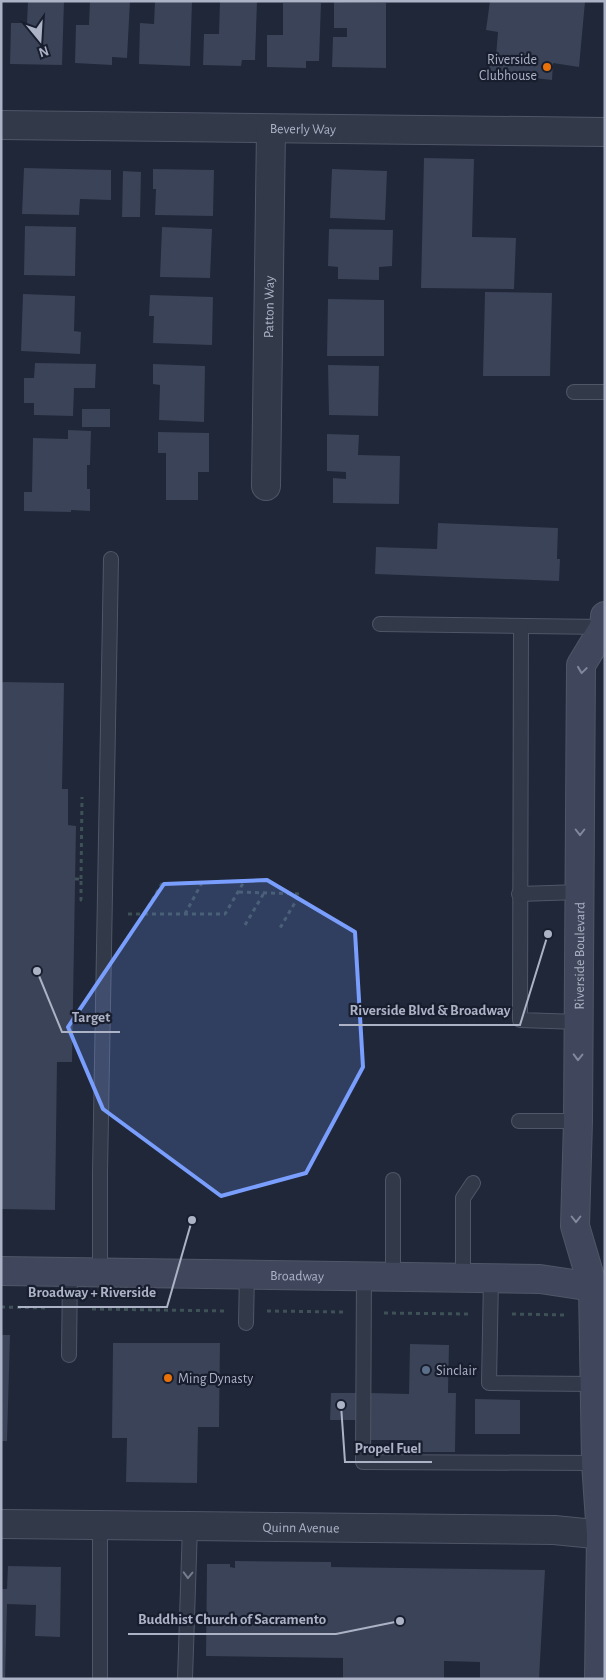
<svg xmlns="http://www.w3.org/2000/svg" width="606" height="1680" viewBox="0 0 606 1680" font-family="'Alegreya Sans',sans-serif">
	<style>
		.building { fill: #3a4358 }
		.lines { fill: none; stroke-linecap: round; stroke-linejoin: round }
		.lane-casing { stroke: #505667; stroke-width: 16 }
		.street-casing { stroke: #505667; stroke-width: 30 }
		.secondary-casing { stroke: #505667; stroke-width: 30 }
		.path { stroke: #3e5157; stroke-width: 3; stroke-dasharray: 4 4; stroke-linecap: butt }
		.lane { stroke: #323949; stroke-width: 14 }
		.street { stroke: #323949; stroke-width: 28 }
		.secondary { stroke: #40475c; stroke-width: 28 }
		.oneway { stroke: #81889c }
		.oneway2 { stroke: #757c8e }
		.marked { fill: #799efd; fill-opacity: 0.2; stroke: #799efd; stroke-width: 4; stroke-linejoin: round }
		.food-dot { fill: #e8710a; stroke: #181e2d; stroke-width: 2 }
		.service-dot { fill: #5c6f8a; stroke: #181e2d; stroke-width: 2 }
		.labels { text-anchor: middle; stroke-width: 4.5; stroke-linejoin: round; paint-order: stroke }
		.poi-label { font-size: 14px; fill: #acb3c6; stroke: #181e2d; text-anchor: start }
		.street-label { font-size: 14px; fill: #acb3c6; stroke: #181e2d }
		.leader { fill: none; stroke: #acb3c6; stroke-width: 2 }
		.callout-dot { fill: #acb3c6; stroke: #181e2d; stroke-width: 2 }
		.callout-label { font-size: 15px; text-anchor: middle; font-weight: bold; fill: #acb3c6; stroke: #181e2d; stroke-width: 4.5; stroke-linejoin: round; paint-order: stroke }
	</style>
	<rect width="100%" height="100%" fill="#1f2738"/>
	<g class="building">
		<path d="M28,1H64L62,65L10,64L11,23H27Z"/>
		<path d="M90,1H130L127,58L112,57V65L75,63L76,25H89Z"/>
		<path d="M155,1H192L190,66L139,64L140,23L154,24Z"/>
		<path d="M220,1H257L255,60H242L241,66L203,65L204,34H219Z"/>
		<path d="M490,1L585,2L579,67L553,63L552,80L489,73L490,56H496L498,32L486,30Z"/>
		<path d="M334,2L386,3V68L332,67L333,37H347V28H334Z"/>
		<path d="M283,3H321L319,61H306V68L267,67V35H283Z"/>
		<path d="M424,158L474,159L472,237L516,238L514,289L421,288Z"/>
		<path d="M24,168L111,170V200L80,199L79,215L22,214Z"/>
		<path d="M153,169L214,170L213,216L155,215L156,189H153Z"/>
		<path d="M332,169L387,171L385,220L330,218Z"/>
		<path d="M123,171L141,172L140,217H122Z"/>
		<path d="M25,226L76,227L75,276L24,275Z"/>
		<path d="M162,227L212,229L210,278L160,277Z"/>
		<path d="M329,229L393,230L392,266L379,267V280L338,279V267L328,266Z"/>
		<path d="M485,292L552,293L550,376H483Z"/>
		<path d="M23,294L75,296L74,331L81,332L80,354L21,351Z"/>
		<path d="M150,295L213,297L212,345L153,343L154,316H149Z"/>
		<path d="M328,299L384,300V356H327Z"/>
		<path d="M35,363L96,364L95,388H74L73,416L34,415V403H24V378H34Z"/>
		<path d="M153,364L205,366L204,422L159,420L160,385L153,384Z"/>
		<path d="M328,365L379,366L378,416L329,415Z"/>
		<rect x="82" y="409" width="28" height="18"/>
		<path d="M68,430L91,431L90,465H87V489H90V511L71,510V512L24,511V492H32L33,438L68,439Z"/>
		<path d="M158,432L209,433V472H198V500H166V453H158Z"/>
		<path d="M327,434L359,435L358,455L400,456L399,504L333,503V478L346,479V472L327,471Z"/>
		<path d="M438,523L558,528L557,559H560L559,581L375,574L376,547L437,549Z"/>
		<path d="M1,682L64,683L62,789H68V825L76,826L72,1062H57L55,1210L1,1209Z"/>
		<path d="M1,1335H10L7,1441H1Z"/>
		<path d="M113,1343H220L219,1427H198L197,1483L126,1482L127,1438H112Z"/>
		<path d="M410,1344L449,1345L448,1393H456L455,1452H419V1440H369L370,1393L409,1394Z"/>
		<path d="M331,1393H357V1420H330Z"/>
		<path d="M475,1399L520,1400V1434H475Z"/>
		<path d="M235,1561L331,1562V1567L545,1570L539,1679H480V1662L444,1661V1679H343V1658L206,1656L207,1564H230V1567L235,1568Z"/>
		<path d="M8,1566L61,1567L60,1637L35,1636L36,1605L7,1604L5,1679H1V1589H7Z"/>
	</g>
	<g class="lines">
		<defs>
			<g id="lane">
				<path d="M574,392H605"/>
				<path d="M380,624L604,627"/>
				<path d="M521,626L520,1020L579,1022"/>
				<path d="M519,894L580,892"/>
				<path d="M519,1121H578"/>
				<path d="M393,1180V1277"/>
				<path d="M100,1272V1172L111,559"/>
				<path d="M364,1276L363,1462L596,1463"/>
				<path d="M463,1278V1198L473,1183"/>
				<path d="M491,1278L489,1383L595,1384"/>
				<path d="M246,1323L247,1273"/>
				<path d="M69,1355L70,1271"/>
				<path d="M100,1679V1525"/>
				<path d="M185,1679L190,1526"/>
			</g>
			<g id="street">
				<path id="s1" d="M1,125L605,132"/>
				<path id="s2" d="M266,486L271,129"/>
				<path id="s3" d="M1,1524L554,1530L605,1535"/>
			</g>
			<g id="secondary">
				<path id="s4" d="M1,1271L540,1279L593,1287L605,1291"/>
				<path id="s5" d="M599,1679L601,1535L596,1463L593,1287L575,1226L578,1121L581,665L604,627L605,616"/>
			</g>
		</defs>
		<use href="#lane" class="lane-casing"/>
		<use href="#street" class="street-casing"/>
		<use href="#secondary" class="secondary-casing"/>
		<g class="path">
			<path d="M75,879H81V900L84,901"/>
			<path d="M81,879L82,797"/>
			<path d="M239,892L300,894L280,928"/>
			<path d="M128,914H225L245,880"/>
			<path d="M144,914L164,880"/>
			<path d="M185,914L204,879"/>
			<path d="M245,925L264,893"/>
			<path d="M1,1307L48,1308"/>
			<path d="M92,1309L226,1311"/>
			<path d="M267,1311L343,1312"/>
			<path d="M384,1313L468,1314"/>
			<path d="M512,1314L566,1315"/>
		</g>
		<use href="#lane" class="lane"/>
		<use href="#street" class="street"/>
		<use href="#secondary" class="secondary"/>
	</g>
	<defs><path id="oneway-chevron" d="M-2-3.5L2.5 0L-2 3.5" fill="none" stroke-width="1.6" stroke-linecap="round" stroke-linejoin="round" transform="scale(1.25)"/></defs>
	<g class="oneway">
		<use href="#oneway-chevron" transform="translate(582 670) rotate(98)"/>
		<use href="#oneway-chevron" transform="translate(580 832) rotate(90)"/>
		<use href="#oneway-chevron" transform="translate(578 1057) rotate(91)"/>
		<use href="#oneway-chevron" transform="translate(576 1219) rotate(90)"/>
	</g>
	<use class="oneway2" href="#oneway-chevron" transform="translate(188 1575) rotate(92)"/>
	<path class="marked" d="M267,880L355,932L363,1067L306,1173L221,1196L103,1109L68,1027L164,884Z"/>
	<g class="food-dot">
		<circle cx="547" cy="67" r="5"/>
		<circle cx="168" cy="1378" r="5"/>
	</g>
	<circle class="service-dot" cx="426" cy="1370" r="5"/>
	<g class="labels">
		<g class="poi-label">
			<text x="537" y="64" text-anchor="end">Riverside<tspan x="537" dy="16">Clubhouse</tspan></text>
			<text x="436" y="1375">Sinclair</text>
			<text x="178" y="1383">Ming Dynasty</text>
		</g>
		<g class="street-label">
			<text dy="5" stroke="none"><textPath href="#s1" startOffset="302">Beverly Way</textPath></text>
			<text dy="5" stroke="none"><textPath href="#s2" startOffset="179">Patton Way</textPath></text>
			<text dy="5" stroke="none"><textPath href="#s5" startOffset="726">Riverside Boulevard</textPath></text>
			<text dy="5" stroke="none"><textPath href="#s4" startOffset="296">Broadway</textPath></text>
			<text dy="5" stroke="none"><textPath href="#s3" startOffset="300">Quinn Avenue</textPath></text>
		</g>
	</g>
	<path class="leader" d="M548 934L520 1025H339M37 971L62 1032H120M192 1220L167 1307H18M341 1405L345 1462H432M400 1621L336 1634H128"/>
	<g class="callout-dot">
		<circle cx="548" cy="934" r="5"/>
		<circle cx="37" cy="971" r="5"/>
		<circle cx="192" cy="1220" r="5"/>
		<circle cx="341" cy="1405" r="5"/>
		<circle cx="400" cy="1621" r="5"/>
	</g>
	<g class="callout-label">
		<text x="430" y="1015">Riverside Blvd &amp; Broadway</text>
		<text x="91" y="1022">Target</text>
		<text x="92" y="1297">Broadway + Riverside</text>
		<text x="388" y="1453">Propel Fuel</text>
		<text x="232" y="1624">Buddhist Church of Sacramento</text>
	</g>
	<rect width="606" height="1680" fill="none" stroke="#acb3c6" stroke-width="5"/>
	<g transform="translate(40 40) rotate(162)" stroke="#181e2d" stroke-width="4" paint-order="stroke">
	<path d="M0-4L9 19L0 12L-9 19Z" fill="#acb3c6"/>
	<text y="-8" font-size="14" font-weight="bold" text-anchor="middle" fill="#acb3c6">N</text>
	</g>
</svg>
